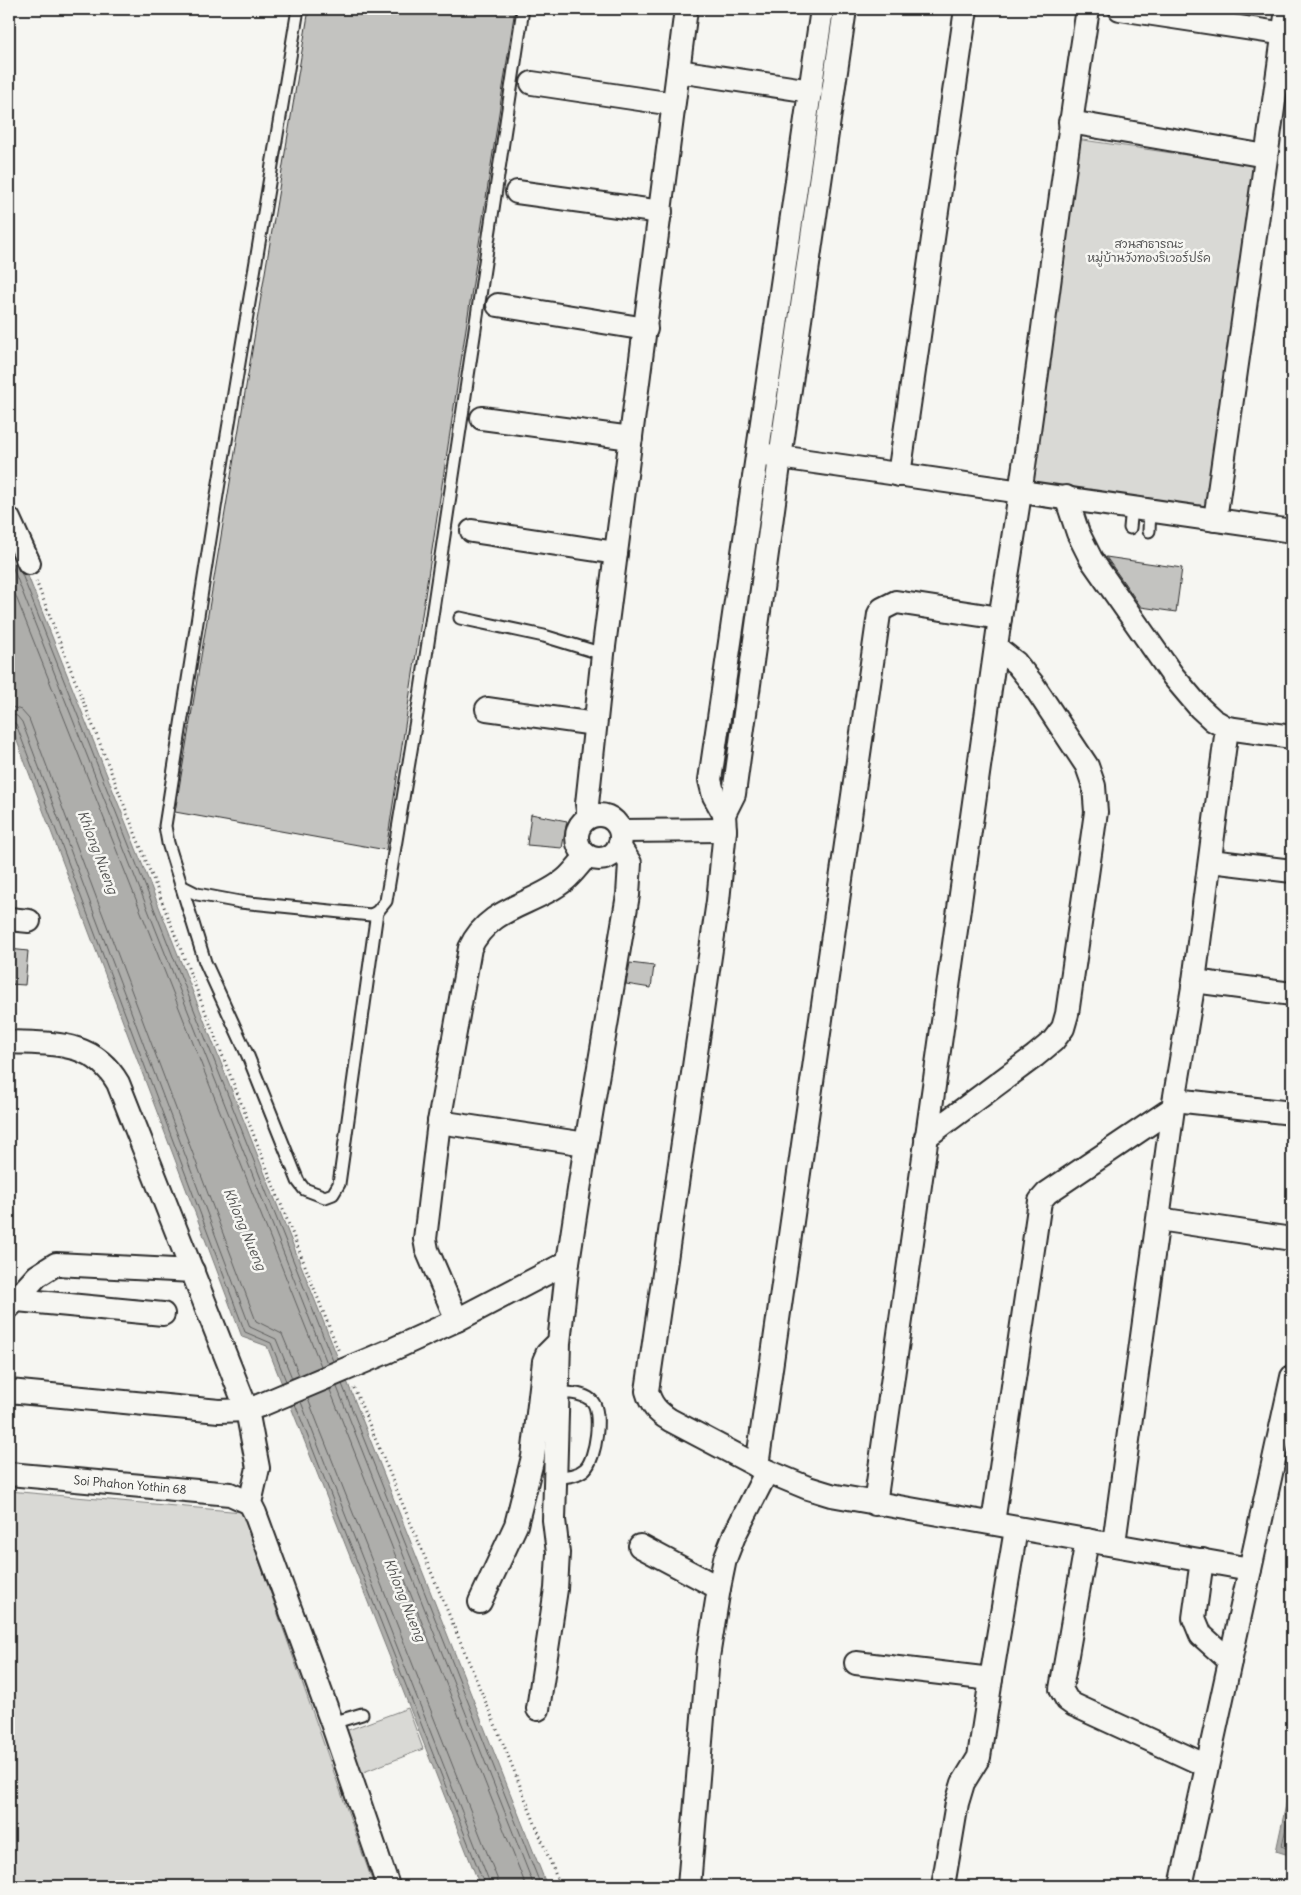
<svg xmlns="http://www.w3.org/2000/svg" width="1301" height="1895" viewBox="0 0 1301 1895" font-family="Delius,'Playpen Sans Thai',sans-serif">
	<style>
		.green { fill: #d9d9d5; stroke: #828280 }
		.water { fill: #aeaeab; stroke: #7a7a78 }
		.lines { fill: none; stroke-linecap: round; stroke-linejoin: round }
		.shore { stroke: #5f5f5e; stroke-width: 1 }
		.building { fill: #c3c3c0; stroke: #2b2b2b }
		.service-casing { stroke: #2b2b2b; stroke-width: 15 }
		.minor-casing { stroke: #2b2b2b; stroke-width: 26 }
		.path { stroke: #2b2b2b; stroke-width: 3; stroke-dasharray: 1 4; stroke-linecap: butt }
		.service { stroke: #f6f6f2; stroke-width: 11 }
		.minor { stroke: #f6f6f2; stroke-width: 22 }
		.minor-bridge-casing { stroke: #2b2b2b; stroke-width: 26; stroke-linecap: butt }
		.minor-bridge { stroke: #f6f6f2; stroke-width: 22 }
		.labels { text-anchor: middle; stroke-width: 5; stroke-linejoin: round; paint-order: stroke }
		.park-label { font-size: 12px; fill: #565656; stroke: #f6f6f2 }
		.street-label { font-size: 12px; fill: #2b2b2b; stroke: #f6f6f2 }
		.water-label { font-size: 14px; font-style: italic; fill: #525251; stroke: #f6f6f2 }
	</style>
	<rect width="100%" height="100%" fill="#f6f6f2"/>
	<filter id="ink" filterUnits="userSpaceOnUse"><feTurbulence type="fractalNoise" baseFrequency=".02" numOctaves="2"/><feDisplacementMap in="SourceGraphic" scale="10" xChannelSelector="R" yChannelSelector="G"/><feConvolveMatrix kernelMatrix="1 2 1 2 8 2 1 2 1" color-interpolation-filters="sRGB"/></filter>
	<g filter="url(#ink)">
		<g class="green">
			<path d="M1062,137L1262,166L1213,513L1020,488Z"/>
			<path d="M9,1491L242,1512L374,1886H9Z"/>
			<path d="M408,1708L423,1749L356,1775L340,1733Z"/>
		</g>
		<g class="water">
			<path d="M9,528L547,1886H480L267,1346L242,1337L9,720Z"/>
			<path d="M1292,1777V1856L1276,1851Z"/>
		</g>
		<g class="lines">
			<g class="shore">
				<path d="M9,558L327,1363"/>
				<path d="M21,572L333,1361"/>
				<path d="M9,579L321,1366"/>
				<path d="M9,706L21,710L29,719L256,1321L282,1334L299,1375"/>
				<path d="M9,714L17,716L22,722L250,1327L276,1339L292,1378"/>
				<path d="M9,720L16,724L245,1332L271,1343L286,1381"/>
				<path d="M342,1384L541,1886"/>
				<path d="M337,1387L534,1886"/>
				<path d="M330,1390L526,1886"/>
				<path d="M308,1399L497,1878L499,1886"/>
				<path d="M301,1402L491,1886"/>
				<path d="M295,1404L485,1886"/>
				<path d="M1292,1800L1282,1846L1292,1851"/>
			</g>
		</g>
		<g class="building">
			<path d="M309,9H515L386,850L175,812Z"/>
			<path d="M1106,557L1182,568L1176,612L1141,607Z"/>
			<path d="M531,814L567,821L562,848L527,845Z"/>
			<path d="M9,949L28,951L25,985L9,984Z"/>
			<path d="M630,963L654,966L651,988L626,984Z"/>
		</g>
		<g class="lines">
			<defs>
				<g id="service">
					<path d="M298,9L217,495L165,826L168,843L205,962L248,1056L298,1181L304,1189L325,1197L333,1194L339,1184L377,912"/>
					<path d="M1130,528L1132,507"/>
					<path d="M1149,531L1150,510"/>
					<path d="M460,618L544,636L603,654"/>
					<path d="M181,886L197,894L240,902L371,915L377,912L386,901L420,696L523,9"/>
					<path d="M556,1477C566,1477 577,1476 585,1469C596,1459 603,1410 591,1400C582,1393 569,1393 558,1392"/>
					<path d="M332,1723L362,1714"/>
				</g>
				<g id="minor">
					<path d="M822,9L710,780L714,796L724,814L725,830L718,901L647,1391C651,1405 657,1412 670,1420L767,1471L808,1488L831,1495L1250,1569"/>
					<path d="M1120,9L1292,35"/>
					<path d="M678,71L811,91"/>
					<path d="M532,83L673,104"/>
					<path d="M1070,122L1266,156"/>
					<path d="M517,192L661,212"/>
					<path d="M498,305L646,329"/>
					<path d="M482,418L631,438"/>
					<path d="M766,455L1292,531"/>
					<path d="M899,475L966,9"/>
					<path d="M1066,497L1078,533L1091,559L1173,676L1200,708L1213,720L1227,728L1292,737"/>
					<path d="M9,519L29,563"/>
					<path d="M1215,520L1287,9"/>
					<path d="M472,531L616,553"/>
					<path d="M487,709L595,724"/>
					<path d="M724,814L734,794L736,779L780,458L845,9"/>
					<circle cx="599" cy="837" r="22"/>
					<path d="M589,817L587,804L603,654L686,9"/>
					<path d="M621,831L725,830"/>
					<path d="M1211,861L1292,871"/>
					<path d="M9,919L29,921"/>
					<path d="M1194,981L1292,994"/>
					<path d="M9,1042C53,1044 93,1040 118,1083L247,1410L258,1468L250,1503L255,1513L332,1723L388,1886"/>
					<path d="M1175,1100L1292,1113"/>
					<path d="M439,1122L586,1144"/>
					<path d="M926,1137L1035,1056L1053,1041L1063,1028L1067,1014L1096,812L1094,786L1087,766L1032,683L1016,663L997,648"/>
					<path d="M1159,1219L1292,1239"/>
					<path d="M17,1300L163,1314"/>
					<path d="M9,1307L37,1276L56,1264L193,1271"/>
					<path d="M457,1320L427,1250L425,1239L439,1122L470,948C489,906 534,906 566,879C574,872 580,863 587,856"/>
					<path d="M389,1351L457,1320L568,1262L586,1144L628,895L630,863L619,846"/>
					<path d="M9,1391L219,1411L247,1410L261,1405"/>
					<path d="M757,1466L879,614L882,609L896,602L1000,618"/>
					<path d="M9,1474L230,1494L250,1503"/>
					<path d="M875,1504L1000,618C1035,415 1056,211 1088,9"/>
					<path d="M993,1523L1040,1201L1047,1193L1173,1108"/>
					<path d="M1087,1540L1061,1689L1067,1700L1074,1705L1207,1766"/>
					<path d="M1114,1543L1173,1108L1194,981L1227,728"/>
					<path d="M640,1546L719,1588"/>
					<path d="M1202,1560L1194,1618L1201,1635L1230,1661"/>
					<path d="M480,1602L516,1525L533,1457L544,1361L547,1354L555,1346"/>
					<path d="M856,1663L991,1679L1016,1529"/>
					<path d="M538,1709L556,1589L558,1553L554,1520L559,1343L568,1262"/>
					<path d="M689,1886L708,1657L719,1588L725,1559L734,1536L767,1471"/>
					<path d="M943,1886L957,1803L963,1783L979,1757L991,1679"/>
					<path d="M1181,1886L1292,1377"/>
				</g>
			</defs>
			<use href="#service" class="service-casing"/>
			<use href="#minor" class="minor-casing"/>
			<g class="path">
				<path d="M36,581L339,1352"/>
				<path d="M354,1388L507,1753L560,1886"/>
			</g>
			<use href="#service" class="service"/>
			<use href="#minor" class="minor"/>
			<defs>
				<path id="minor-bridge" d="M261,1405L389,1351"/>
			</defs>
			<use href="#minor-bridge" class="minor-bridge-casing"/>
			<use href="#minor-bridge" class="minor-bridge"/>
		</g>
	</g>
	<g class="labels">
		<g class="park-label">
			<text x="1149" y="248">สวนสาธารณะ<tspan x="1149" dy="14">หมู่บ้านวังทองริเวอร์ปร์ค</tspan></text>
		</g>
		<g class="street-label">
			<text transform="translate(130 1485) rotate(5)" y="4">Soi Phahon Yothin 68</text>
		</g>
		<g class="water-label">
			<text transform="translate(98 852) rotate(69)" y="5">Khlong Nueng</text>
			<text transform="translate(245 1229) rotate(67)" y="5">Khlong Nueng</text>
			<text transform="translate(405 1600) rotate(68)" y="5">Khlong Nueng</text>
		</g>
	</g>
	<rect width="1301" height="1895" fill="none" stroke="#f6f6f2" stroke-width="30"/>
	<rect x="15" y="15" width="1271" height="1865" fill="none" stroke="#2b2b2b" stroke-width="2" filter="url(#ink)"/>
</svg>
